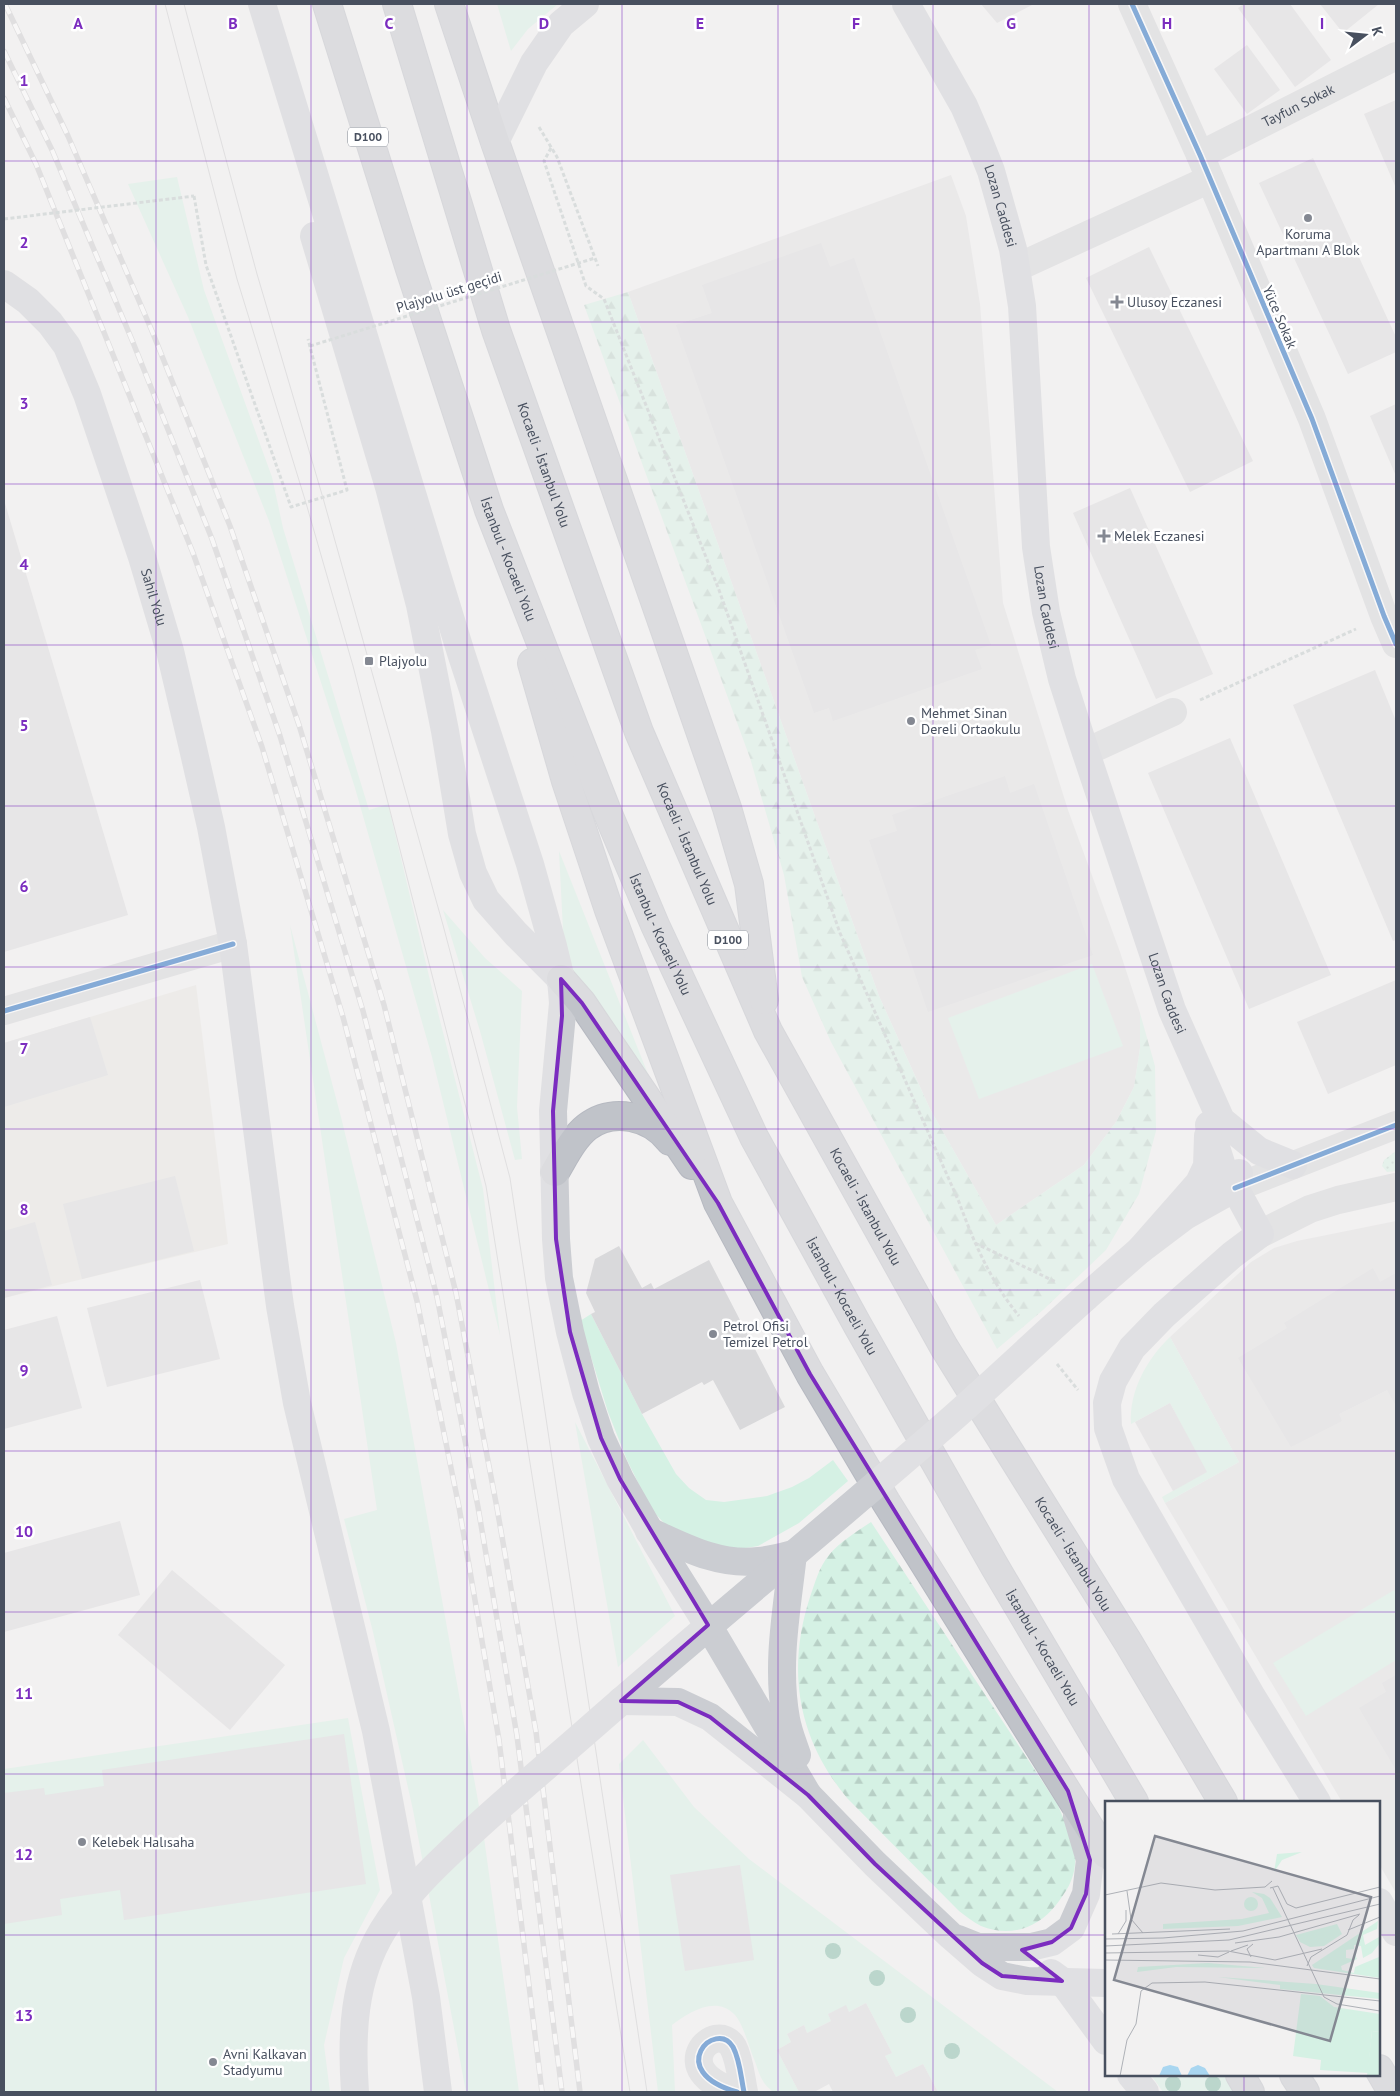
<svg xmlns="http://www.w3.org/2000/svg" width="1400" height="2096" viewBox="0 0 1400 2096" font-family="'PT Sans',sans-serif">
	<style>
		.commercial { fill: #e6e5e0 }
		.education { fill: #e0e0e1 }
		.grass { fill: #d5f1e4 }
		.forest { fill: url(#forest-firs) }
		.park { fill: url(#park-dots) }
		.building { fill: #d9d9db }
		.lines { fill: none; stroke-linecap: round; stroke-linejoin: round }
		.highway-casing { stroke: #b6b9c1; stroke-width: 30 }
		.path { stroke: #bbc6c5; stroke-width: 3; stroke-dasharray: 4 2.5; stroke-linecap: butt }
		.minor { stroke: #d0d2d5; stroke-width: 28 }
		.major { stroke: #cbcdd2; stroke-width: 28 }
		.highway { stroke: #c0c3c9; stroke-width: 28 }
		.tram { stroke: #c9cacc; stroke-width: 1 }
		.rail-casing { stroke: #c9cacc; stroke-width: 5.5 }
		.rail { stroke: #fff; stroke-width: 4; stroke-dasharray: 11; stroke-linecap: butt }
		.path-bridge { stroke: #bbc6c5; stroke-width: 3; stroke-dasharray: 4 2.5; stroke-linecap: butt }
		.major-bridge { stroke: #cbcdd2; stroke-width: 28 }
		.cycleway-casing { stroke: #fff; stroke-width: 8 }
		.cycleway { stroke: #0057b8; stroke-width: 5 }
		.tree { fill: #78b5a0 }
		.marked { fill: none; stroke: #7b2cbf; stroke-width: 4; stroke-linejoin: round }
		.grid { fill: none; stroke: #7b2cbf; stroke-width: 1; stroke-opacity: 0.55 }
		.poi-dot { fill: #848892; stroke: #fff; stroke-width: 2 }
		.labels { text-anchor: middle; stroke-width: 5; stroke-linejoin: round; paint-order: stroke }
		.shield { fill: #fff; stroke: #7f848f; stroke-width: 1 }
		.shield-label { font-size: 12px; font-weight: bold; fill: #48505f }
		.street-label { font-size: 14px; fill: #48505f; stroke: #fff }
		.poi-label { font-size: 14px; fill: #48505f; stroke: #fff; text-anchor: start }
		.inset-road { fill: none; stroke: #aeb1b7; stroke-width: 1 }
		.view { fill: #848892; fill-opacity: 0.15; stroke: #848892; stroke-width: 2.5 }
		.inset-edge { fill: none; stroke: #48505f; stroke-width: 2.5 }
		.grid-label { font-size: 16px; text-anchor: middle; font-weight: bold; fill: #7b2cbf; stroke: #fff; stroke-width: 5; stroke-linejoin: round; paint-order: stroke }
	</style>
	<defs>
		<pattern id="forest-firs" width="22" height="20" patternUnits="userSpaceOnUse" patternTransform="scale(1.25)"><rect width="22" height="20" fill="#d5f1e4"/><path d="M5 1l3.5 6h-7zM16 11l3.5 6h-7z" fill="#b8d0c6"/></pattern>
		<pattern id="park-dots" width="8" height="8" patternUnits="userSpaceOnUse" patternTransform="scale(1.25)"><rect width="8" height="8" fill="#d5f1e4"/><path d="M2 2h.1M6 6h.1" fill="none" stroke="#b8d0c6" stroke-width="1.8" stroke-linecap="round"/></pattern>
	</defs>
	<rect width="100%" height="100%" fill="#f2f1f1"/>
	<path class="commercial" d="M196,985L228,1244L4,1298V1043Z"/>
	<g class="education">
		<path d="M951,175L966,216L980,304L1003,603L1068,810L1120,952L1140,1013V1048L1134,1087L1116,1122L1084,1165L996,1225L930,1109L879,996L628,292Z"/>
		<path d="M1396,1221V1893L1379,1864V1802H1342L1165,1503L1239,1462L1170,1337L1251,1262L1274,1248L1297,1241Z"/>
	</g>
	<g class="grass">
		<path d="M497,4H558L528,29L511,51Z"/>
		<path d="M177,177L204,290L272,477L283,528L369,810L388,804L434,997L483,1189L500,1335L432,1057L355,788L269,521L188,317L128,184Z"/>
		<path d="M559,851L650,1079L565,970Z"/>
		<path d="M443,910L485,958L522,991L517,1107L522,1159L515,1160L480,1031Z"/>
		<path d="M290,925L341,1117L396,1343L482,1823L519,2092H466L413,1810L373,1632L344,1519L377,1510Z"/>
		<path d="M1092,964L1123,1046L979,1099L948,1018Z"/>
		<path d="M591,1314L642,1414L676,1474L689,1488L706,1500L724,1502L767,1496L792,1487L809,1478L833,1460L848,1481L799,1523L758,1546L728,1551L674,1534L651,1509L627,1460L608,1412L580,1321Z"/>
		<path d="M1170,1337L1239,1462L1165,1503L1162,1497L1206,1472L1170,1403L1131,1424C1129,1391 1147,1359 1170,1337Z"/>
		<path d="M575,1422L675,1616L618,1667Z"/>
		<path d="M1394,1590L1396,1593V1660L1306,1716L1273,1663Z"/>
		<path d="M348,1718L380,1890L344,1958L324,2045L330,2092H4V1769Z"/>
		<path d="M643,1740L694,1807L749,1859L1058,2092H938L923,2064L896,2077L885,2056L892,2053L866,2003L849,2012L846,2006L828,2014L831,2021L807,2033L804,2025L787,2034L791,2042L777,2050L799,2092H773C770,2089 765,2085 763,2081C759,2075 757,2066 754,2059C749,2047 743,2023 734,2014C715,1995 688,2013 672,2025L675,2092H658L619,1764Z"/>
		<path d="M1151,2075H1228L1239,2092H1163Z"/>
	</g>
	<g class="forest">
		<path d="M628,292L879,996L930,1109L996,1225L1084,1165L1116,1122L1134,1087L1140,1048V1013L1155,1066L1156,1131L1139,1194L1106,1250L1043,1310L997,1349L831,1042L802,977L784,875L750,758L584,305Z"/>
		<path d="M871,1522L1058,1805C1064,1821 1077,1847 1075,1864C1074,1880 1066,1892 1056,1905C1038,1928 1010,1938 981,1926C973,1922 966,1916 959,1911L847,1798C798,1739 786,1671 810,1597C815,1583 819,1567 829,1555C840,1542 856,1532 871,1522Z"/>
	</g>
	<path class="park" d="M1396,1151V1171L1387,1172L1382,1166L1384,1160Z"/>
	<g class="building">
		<path d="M981,4H1034L997,23Z"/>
		<path d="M1244,4H1290L1331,60L1295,87L1238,8Z"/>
		<path d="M1320,4H1379L1343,33Z"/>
		<path d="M1247,45L1280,90L1247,114L1214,69Z"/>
		<path d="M1396,100V188L1364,114Z"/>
		<path d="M1313,158L1396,337V352L1348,374L1259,183Z"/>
		<path d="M821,243L830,267L854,258L991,645L975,650L982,669L833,721L829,708L814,713L676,325L712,313L702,285Z"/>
		<path d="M1149,247L1253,461L1190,492L1086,278Z"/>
		<path d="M1396,404V476L1370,416Z"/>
		<path d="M1130,488L1213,674L1156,699L1073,513Z"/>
		<path d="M4,500L128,915L4,952Z"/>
		<path d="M1375,670L1396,721V940L1393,941L1293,705Z"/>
		<path d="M1230,738L1331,975L1249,1009L1148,773Z"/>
		<path d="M1005,776L1010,793L1034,784L1093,955L928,1012L869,840L897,831L892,815Z"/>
		<path d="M1396,980V1065L1328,1094L1297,1022Z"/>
		<path d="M90,1017L108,1075L4,1107V1043Z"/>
		<path d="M175,1176L194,1251L82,1279L63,1204Z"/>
		<path d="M35,1222L52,1285L4,1298V1231Z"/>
		<path d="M619,1246L642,1288L651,1283L654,1289L709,1260L785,1407L740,1430L713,1380L704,1385L702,1382L642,1414L591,1314L595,1312L586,1293L595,1259Z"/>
		<path d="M1373,1268L1380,1282L1396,1273V1406L1387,1390L1339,1414L1342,1421L1291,1447L1238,1358L1287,1328L1284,1323Z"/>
		<path d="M200,1280L220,1359L107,1387L87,1308Z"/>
		<path d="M57,1316L82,1408L4,1429V1330Z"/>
		<path d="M1170,1403L1207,1472L1173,1491L1135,1422Z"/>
		<path d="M120,1521L140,1595L4,1632V1553Z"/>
		<path d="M172,1570L285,1665L230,1730L118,1635Z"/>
		<path d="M1396,1675V1770L1359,1708L1386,1692L1382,1683Z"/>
		<path d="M344,1734L366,1884L124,1920L120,1890L60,1899L62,1915L4,1924V1793L44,1788L45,1795L104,1786L102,1770Z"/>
		<path d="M740,1865L754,1960L685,1971L670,1875Z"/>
		<path d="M866,2003L892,2053L885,2056L896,2077L923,2064L938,2092H833L829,2084L814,2092H799L777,2050L791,2042L787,2034L804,2025L807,2033L831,2021L828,2014L846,2005L849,2012Z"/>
	</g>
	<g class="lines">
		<defs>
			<g id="highway">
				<path id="s4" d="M327,4L410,269L489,510L606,809L655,925L754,1137L858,1326L995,1567L1134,1802"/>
				<path id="s5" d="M397,4L496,330L639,732L768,1031L944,1347L1128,1642L1223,1802"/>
				<path d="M449,4L495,142L727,808L749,884L764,1000"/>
				<path d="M532,663L566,781L609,910L718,1203L810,1374L886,1502L1106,1854"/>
				<path d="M561,979L582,1003L692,1165"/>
				<path d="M555,1172C564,1157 573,1138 587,1127C613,1107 651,1116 670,1141"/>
				<path d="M1379,2069L1392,2092"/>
				<path d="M1240,2075L1250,2092"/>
				<path d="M1294,2075L1305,2092"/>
			</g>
		</defs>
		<use href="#highway" class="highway-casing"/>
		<g class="path">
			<path d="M539,127L557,157L598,266"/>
			<path d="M551,148L544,161L586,286L604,299L719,590L840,933L959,1202C974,1243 991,1282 1019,1316"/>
			<path d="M194,196L206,265L291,507L347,490L308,339"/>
			<path d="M1200,700L1356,629"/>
			<path d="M975,1243L1056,1282"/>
			<path d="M1057,1364L1078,1390"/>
		</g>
		<g class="minor">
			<path d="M1132,4L1200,155L1312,419L1384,616L1396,644"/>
			<path id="s1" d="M1200,155L1396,56"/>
			<path d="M1016,268L1210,179"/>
			<path d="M1086,752L1173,712"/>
			<path d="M4,1011L233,944"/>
			<path d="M1235,1188L1396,1125"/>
			<path d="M1260,1234L1310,1209L1338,1200L1396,1187"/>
			<path d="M737,2092C663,2071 716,2018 733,2047C740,2060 741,2078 744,2092"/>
		</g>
		<g class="major">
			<path d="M262,4L461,653L530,864L553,946L561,979L563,1003L553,1111L556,1239L559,1278L570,1332L586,1393L601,1438L620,1479L657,1544L708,1625L808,1795"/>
			<path id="s2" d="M906,4L964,106L977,136L991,171L1013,249L1022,306L1036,547L1046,612L1062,679L1080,735L1172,1010L1221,1120L1259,1151L1293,1165"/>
			<path d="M495,142L534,63L561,24L585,4"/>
			<path d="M314,236L389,487L420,605L445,731L462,834L473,873L486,900L516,934L561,979"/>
			<path id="s3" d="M4,284L28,301L50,323L67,346L87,394L142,557L170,651L192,744L211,827L233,944L280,1306L297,1403L376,1731L426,1997L438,2092"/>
			<path d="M1209,1125L1226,1179L1235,1188L1260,1234L1232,1255L1164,1315L1132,1348L1113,1381L1107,1403L1108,1428L1126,1479L1251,1695L1317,1802"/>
			<path d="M1140,1250L1199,1183L1207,1166L1208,1136"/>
			<path d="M1086,1297L1140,1250L1185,1216L1235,1188L1239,1173"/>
			<path d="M649,1531C684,1547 719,1566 759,1561C770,1560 782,1557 793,1554C787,1609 776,1664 786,1719C788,1731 793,1743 797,1755"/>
			<path d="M621,1701L678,1702L710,1717L808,1795L875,1864L951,1936L982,1963L1002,1976L1027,1981L1106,1983"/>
			<path d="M1379,1902L1396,1932"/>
			<path d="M958,1939L978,1947H1031L1052,1942L1071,1928L1086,1894L1090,1860L1077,1816"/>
			<path d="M1051,1973L1062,1981L1106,2041"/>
			<path d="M1131,2075L1145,2092"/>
		</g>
		<use href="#highway" class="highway"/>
		<g class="tram">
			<path d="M165,4L237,279L306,503L353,666L486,1186L630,2092"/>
			<path d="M184,4L257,274L323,498L443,925L510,1178L647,2092"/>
		</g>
		<defs>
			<g id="rail">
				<path d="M5,4L68,136L152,331L230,526L299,725L384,1005L456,1293L497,1508L536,1732L580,2092"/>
				<path d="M4,51L52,150L132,340L212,539L280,736L363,1011L437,1297L478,1507L517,1736L562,2092"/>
				<path d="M4,98L36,164L193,553L262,747L343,1017L417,1301L459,1507L499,1740L542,2092"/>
			</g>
		</defs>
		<use href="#rail" class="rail-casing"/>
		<use href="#rail" class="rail"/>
		<g class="path-bridge">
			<path d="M4,219L194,196"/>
			<path d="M310,346L595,258"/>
		</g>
		<path class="major-bridge" d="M355,2092C351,2036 353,1979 383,1930C404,1896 433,1868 461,1842C502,1803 545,1768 587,1731C705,1627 827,1528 945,1425C993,1383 1039,1339 1086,1297"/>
		<defs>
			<g id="cycleway">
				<path d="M1132,4L1200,155L1312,419L1384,616L1396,644"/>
				<path d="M4,1011L233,944"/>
				<path d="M1235,1188L1396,1125"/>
				<path d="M737,2092C663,2071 716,2018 733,2047C740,2060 741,2078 744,2092"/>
			</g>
		</defs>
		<use href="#cycleway" class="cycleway-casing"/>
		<use href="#cycleway" class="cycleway"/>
	</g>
	<g class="tree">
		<circle cx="833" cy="1951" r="8"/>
		<circle cx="877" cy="1978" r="8"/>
		<circle cx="908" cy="2015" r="8"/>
		<circle cx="952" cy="2051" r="8"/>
		<circle cx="1173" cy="2084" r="8"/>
		<circle cx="1213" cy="2084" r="8"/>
	</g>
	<path d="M0 0H1400V2096H0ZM561,979L582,1003L718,1203L810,1374L1068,1791L1090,1860L1086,1894L1071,1928L1052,1942L1022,1950L1062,1981L1002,1976L982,1963L875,1864L808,1795L710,1717L678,1702L621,1701L708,1625L620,1479L601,1438L570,1332L556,1239L553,1111L562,1016Z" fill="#f2f1f1" fill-opacity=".55" fill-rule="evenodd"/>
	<path class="marked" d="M561,979L582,1003L718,1203L810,1374L1068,1791L1090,1860L1086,1894L1071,1928L1052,1942L1022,1950L1062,1981L1002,1976L982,1963L875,1864L808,1795L710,1717L678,1702L621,1701L708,1625L620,1479L601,1438L570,1332L556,1239L553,1111L562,1016Z"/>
	<path class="grid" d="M156,4V2092M311,4V2092M467,4V2092M622,4V2092M778,4V2092M933,4V2092M1089,4V2092M1244,4V1802M4,161H1396M4,322H1396M4,484H1396M4,645H1396M4,806H1396M4,967H1396M4,1129H1396M4,1290H1396M4,1451H1396M4,1612H1396M4,1774H1396M4,1935H1106M1379,1935H1396M1244,2075V2092"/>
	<g class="poi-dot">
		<circle cx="1308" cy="218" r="5"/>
		<path d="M1114.5 294.5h5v5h5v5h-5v5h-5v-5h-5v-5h5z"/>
		<path d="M1101.5 528.5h5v5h5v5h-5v5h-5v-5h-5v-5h5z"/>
		<rect x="364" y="656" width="10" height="10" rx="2.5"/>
		<circle cx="911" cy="721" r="5"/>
		<circle cx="713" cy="1334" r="5"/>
		<circle cx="82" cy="1842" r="5"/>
		<circle cx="213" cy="2062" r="5"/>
	</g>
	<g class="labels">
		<g class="shield">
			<rect x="348" y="127.5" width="40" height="19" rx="4"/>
			<rect x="708" y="930.5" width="40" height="19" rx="4"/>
		</g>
		<g class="shield-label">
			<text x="368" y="141">D100</text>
			<text x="728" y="944">D100</text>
		</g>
		<g class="street-label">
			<text dy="5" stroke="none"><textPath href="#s1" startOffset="110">Tayfun Sokak</textPath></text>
			<text dy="5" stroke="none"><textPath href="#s2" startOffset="224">Lozan Caddesi</textPath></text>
			<text transform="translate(449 292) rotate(-17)" y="5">Plajyolu üst geçidi</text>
			<text transform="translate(1280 317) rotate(67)" y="5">Yüce Sokak</text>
			<text dy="5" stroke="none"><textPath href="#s5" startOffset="484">Kocaeli - İstanbul Yolu</textPath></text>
			<text dy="5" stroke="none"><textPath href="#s4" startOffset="584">İstanbul - Kocaeli Yolu</textPath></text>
			<text dy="5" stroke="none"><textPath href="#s3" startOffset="355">Sahil Yolu</textPath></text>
			<text dy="5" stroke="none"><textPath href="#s2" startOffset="629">Lozan Caddesi</textPath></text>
			<text dy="5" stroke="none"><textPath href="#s5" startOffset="889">Kocaeli - İstanbul Yolu</textPath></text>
			<text dy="5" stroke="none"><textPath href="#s4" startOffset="989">İstanbul - Kocaeli Yolu</textPath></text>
			<text dy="5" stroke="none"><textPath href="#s2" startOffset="1034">Lozan Caddesi</textPath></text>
			<text dy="5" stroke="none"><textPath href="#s5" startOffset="1294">Kocaeli - İstanbul Yolu</textPath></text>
			<text dy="5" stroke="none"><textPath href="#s4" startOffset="1394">İstanbul - Kocaeli Yolu</textPath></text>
			<text dy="5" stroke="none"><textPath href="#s5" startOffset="1699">Kocaeli - İstanbul Yolu</textPath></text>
			<text dy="5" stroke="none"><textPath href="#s4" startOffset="1799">İstanbul - Kocaeli Yolu</textPath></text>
		</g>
		<g class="poi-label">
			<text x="1308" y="239" text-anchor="middle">Koruma<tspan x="1308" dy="16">Apartmanı A Blok</tspan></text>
			<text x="1127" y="307">Ulusoy Eczanesi</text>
			<text x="1114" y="541">Melek Eczanesi</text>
			<text x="379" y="666">Plajyolu</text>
			<text x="921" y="718">Mehmet Sinan<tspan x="921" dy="16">Dereli Ortaokulu</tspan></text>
			<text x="723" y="1331">Petrol Ofisi<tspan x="723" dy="16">Temizel Petrol</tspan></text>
			<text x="92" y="1847">Kelebek Halısaha</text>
			<text x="223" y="2059">Avni Kalkavan<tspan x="223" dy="16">Stadyumu</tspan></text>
		</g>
	</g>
	<g transform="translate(1105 1801)">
		<rect width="275" height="275" fill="#f2f1f1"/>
		<path d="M139 103a7 7 0 1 1 14 0a7 7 0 1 1-14 0ZM273,120L272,128L258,134L260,144L274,136L275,142L267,152L258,157L256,145L249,144V148L241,149V157L248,158L250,154L252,158L236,165L237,169L249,172L250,166L274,156L275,177L209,167L207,164ZM103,162L161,167L71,166L32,171L33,166ZM113,176L211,183L275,192V198L175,188V184ZM196,193L215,195L229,206L275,213V231L267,230L263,272L215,269L216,259L188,255Z" fill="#d5f1e4"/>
		<path d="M147,91L159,93L165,97L177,116L133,125L58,128V123L137,118L164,112L157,97ZM232,123L237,133L219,145L205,146L195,141L191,134Z" fill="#d5f1e4"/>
		<path d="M197,51L177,59L169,71L172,53ZM267,230L275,231V275H262Z" fill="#d5f1e4"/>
		<path d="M65,264L73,266L77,275H54L58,266ZM93,264L100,267L105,275H82L86,267Z" fill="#a9d6f0"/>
		<path class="inset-road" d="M165,87L173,85L182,103L191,107L275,86M168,87L219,196L232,203L275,210M22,90L26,118L38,132M0,94L56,82L110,89L160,86L167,80M243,129L275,116M7,133L125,128M13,133L21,120V109M0,138L58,137L138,130L275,95M130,142L174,136L255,113M0,145L124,139L275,103M126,150L143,144M0,152L123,150L170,159L217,148M93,154L113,156L124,151M146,156L142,148L148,143M0,159L145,161L275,178M202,165L206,156L242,134L248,119L254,114M15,275L22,239L31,223L36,190L47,182L100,181L275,200"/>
		<path class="view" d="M50,35L266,96L225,240L9,179Z"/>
		<rect width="275" height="275" class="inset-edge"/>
	</g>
	<g class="grid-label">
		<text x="78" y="29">A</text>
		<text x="233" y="29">B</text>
		<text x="389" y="29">C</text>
		<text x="544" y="29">D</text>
		<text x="700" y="29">E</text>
		<text x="856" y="29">F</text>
		<text x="1011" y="29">G</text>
		<text x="1167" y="29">H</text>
		<text x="1322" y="29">I</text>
		<text x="24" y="86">1</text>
		<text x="24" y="248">2</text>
		<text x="24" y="409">3</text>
		<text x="24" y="570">4</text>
		<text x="24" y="731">5</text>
		<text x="24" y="892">6</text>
		<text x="24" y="1054">7</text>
		<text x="24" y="1215">8</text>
		<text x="24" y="1376">9</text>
		<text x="24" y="1537">10</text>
		<text x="24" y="1699">11</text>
		<text x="24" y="1860">12</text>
		<text x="24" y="2021">13</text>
	</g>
	<rect width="1400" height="2096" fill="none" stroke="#48505f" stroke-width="10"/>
	<g transform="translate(1365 35) rotate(74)" stroke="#ffffff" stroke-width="4" paint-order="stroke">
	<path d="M0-4L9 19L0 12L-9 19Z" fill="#48505f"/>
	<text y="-8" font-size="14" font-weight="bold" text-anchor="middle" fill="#48505f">K</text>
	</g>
</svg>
